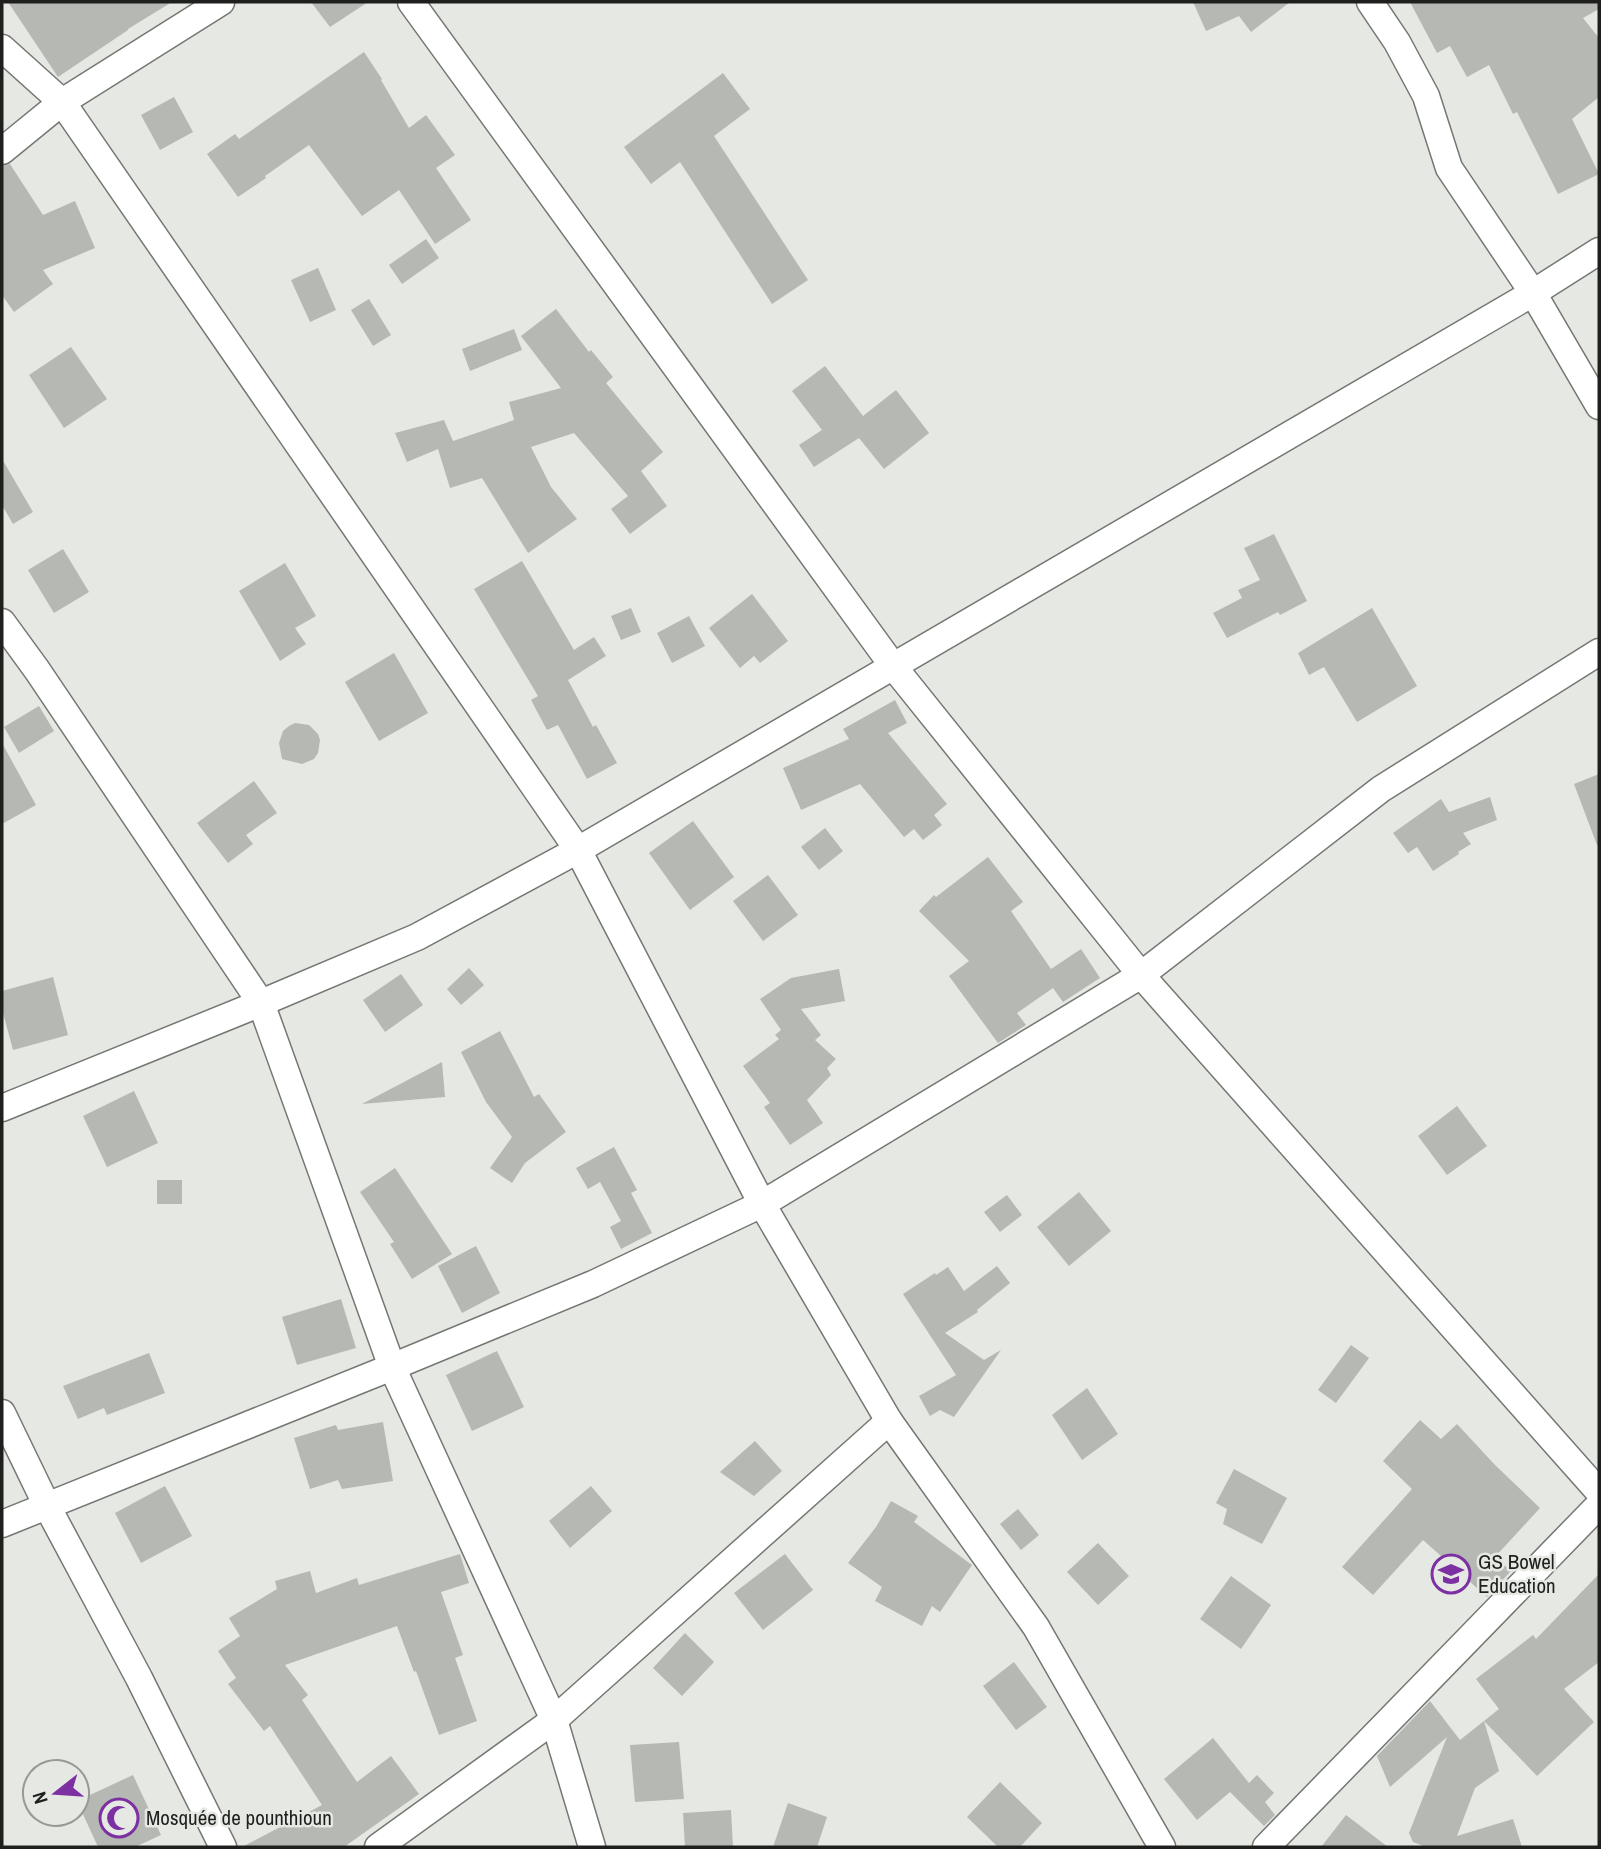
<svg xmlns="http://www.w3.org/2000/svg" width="1601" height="1849" viewBox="0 0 1601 1849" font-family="'Archivo Narrow',sans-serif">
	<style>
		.building { fill: #b5b8b3 }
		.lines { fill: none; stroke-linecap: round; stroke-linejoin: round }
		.minor-casing { stroke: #747772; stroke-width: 29 }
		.minor { stroke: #fff; stroke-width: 26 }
		.labels { text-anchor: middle; stroke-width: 5; stroke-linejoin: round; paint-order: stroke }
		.poi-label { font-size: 21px; fill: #1f201e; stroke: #e6e9e3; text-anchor: start }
	</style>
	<rect width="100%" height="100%" fill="#e6e9e3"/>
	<g class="building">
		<path d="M8,2H172L128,29V30L58,77Z"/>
		<path d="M311,2H368L330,27Z"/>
		<path d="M1193,2H1290L1251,32L1239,16L1206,31Z"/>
		<path d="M1410,2H1599V9L1583,18L1599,38V97L1572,119L1599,174L1558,194L1517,112L1513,114L1489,65L1467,77L1450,46L1437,53Z"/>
		<path d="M364,52L382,79L381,80L409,128L426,115L455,155L436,168L471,220L435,244L399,190L362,216L309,145L265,176L266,178L238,197L207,154L235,134L239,139Z"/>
		<path d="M723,73L750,109L714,136L808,280L772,304L680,162L651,184L624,147Z"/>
		<path d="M174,97L193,132L160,150L141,115Z"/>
		<path d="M10,164L43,215L75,201L95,248L43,270L53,284L14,312L2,295V166Z"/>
		<path d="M426,239L439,258L402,284L389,265Z"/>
		<path d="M318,268L336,310L310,322L291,280Z"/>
		<path d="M369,299L391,335L373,346L351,310Z"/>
		<path d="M556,309L589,352L591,350L613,377L606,383L663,452L641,471L667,506L630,534L611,509L628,496L574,433L531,447L551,487L577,519L528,553L482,478L450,488L438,449L407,462L395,433L444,420L453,441L514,420L509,402L561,388L521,336Z"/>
		<path d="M514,329L522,350L470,371L462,349Z"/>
		<path d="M71,347L107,399L64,428L29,375Z"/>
		<path d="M825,366L863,416L896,390L929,433L884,469L859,438L814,467L799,445L822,430L792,391Z"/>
		<path d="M2,459L33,512L13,524L2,505Z"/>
		<path d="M1274,534L1307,601L1280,615L1278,612L1227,638L1213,613L1242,598L1238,590L1260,580L1244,548Z"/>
		<path d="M63,549L89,592L54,613L28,570Z"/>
		<path d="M522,561L574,650L594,637L606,656L568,680L593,727L596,725L617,763L587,779L558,725L547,730L531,700L538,696L474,589Z"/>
		<path d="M285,563L316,616L295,628L306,644L280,661L239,591Z"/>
		<path d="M752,594L788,641L760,663L754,656L740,668L709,628Z"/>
		<path d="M631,608L641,632L621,640L611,616Z"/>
		<path d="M1372,608L1417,686L1357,722L1324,667L1309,675L1298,653Z"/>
		<path d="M689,616L705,646L672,663L657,633Z"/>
		<path d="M394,653L428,713L379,741L345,682Z"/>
		<path d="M895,700L907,723L888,733L947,804L934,815L942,825L923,840L914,829L904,837L860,784L801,810L783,768L849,739L843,729Z"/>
		<path d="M39,706L54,731L19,753L4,727Z"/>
		<path d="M295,723L309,725L318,734L320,740L318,753L314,759L302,764L282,759L279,743L283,731L289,726Z"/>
		<path d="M2,743L36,805L2,824Z"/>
		<path d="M1599,774V845H1597L1574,784Z"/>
		<path d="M254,781L277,813L246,835L253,844L228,863L197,823Z"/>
		<path d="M1490,797L1497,820L1463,833L1471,844L1458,852L1459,854L1433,871L1417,847L1408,853L1393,833L1441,799L1449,812Z"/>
		<path d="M693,821L734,877L690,910L649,853Z"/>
		<path d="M825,828L843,851L819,870L801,847Z"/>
		<path d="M988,857L1023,902L1011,911L1051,969L1081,949L1100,978L1063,1002L1053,988L1017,1013L1026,1025L998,1043L949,976L969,961L919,911L934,895L936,897Z"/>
		<path d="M768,875L798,915L763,941L733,901Z"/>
		<path d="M469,968L484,985L461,1005L447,989Z"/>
		<path d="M839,969L845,1001L801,1009L821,1035L815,1040L836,1059L827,1068L831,1075L807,1100L823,1123L790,1145L764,1107L770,1103L743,1066L779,1039L775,1035L781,1030L760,999L791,978Z"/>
		<path d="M401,974L423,1005L385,1032L363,1000Z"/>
		<path d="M53,977L68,1035L13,1050L2,1009V991Z"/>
		<path d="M500,1031L534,1097L539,1094L566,1132L525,1163L512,1183L490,1168L512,1137L486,1102L461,1052Z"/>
		<path d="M442,1062L445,1097L362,1104Z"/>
		<path d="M134,1091L158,1143L107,1167L83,1116Z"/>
		<path d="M1457,1106L1487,1146L1447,1175L1418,1136Z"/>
		<path d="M614,1147L637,1190L631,1193L652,1233L621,1249L610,1227L621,1221L600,1182L588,1189L576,1168Z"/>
		<path d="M395,1168L452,1254L412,1279L390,1244L394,1242L360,1192Z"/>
		<rect x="157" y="1180" width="25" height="24"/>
		<path d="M1079,1192L1111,1231L1069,1266L1037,1227Z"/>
		<path d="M1007,1195L1022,1215L1000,1232L984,1212Z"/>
		<path d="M476,1246L500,1293L462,1313L438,1266Z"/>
		<path d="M997,1266L1010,1283L977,1310L978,1312L945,1333L984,1360L1001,1350L954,1417L940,1410L930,1416L919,1396L956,1375L903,1294L935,1273L936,1275L948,1267L964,1291Z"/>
		<path d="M341,1299L356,1348L297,1365L282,1317Z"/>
		<path d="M1351,1345L1369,1358L1336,1403L1318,1390Z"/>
		<path d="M497,1351L524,1407L472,1431L446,1375Z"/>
		<path d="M149,1353L165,1393L107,1415L104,1408L78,1419L63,1386Z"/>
		<path d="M1087,1388L1118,1434L1082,1460L1052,1415Z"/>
		<path d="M1420,1420L1441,1439L1457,1424L1495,1465L1540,1508L1495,1557L1511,1571L1487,1597L1423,1540L1373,1595L1342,1567L1412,1489L1383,1461Z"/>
		<path d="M383,1422L393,1481L342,1489L338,1480L310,1489L294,1438L336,1425L338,1430Z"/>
		<path d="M755,1441L782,1471L754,1496L720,1472Z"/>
		<path d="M1234,1469L1287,1498L1262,1544L1223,1524L1227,1509L1216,1503Z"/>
		<path d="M165,1486L192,1536L141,1563L115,1513Z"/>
		<path d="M591,1486L612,1511L570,1548L549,1521Z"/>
		<path d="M891,1501L918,1516L914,1522L972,1565L940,1612L932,1606L922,1626L875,1601L882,1587L848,1563L876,1527Z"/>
		<path d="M1018,1509L1039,1535L1021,1550L1000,1524Z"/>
		<path d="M1098,1543L1129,1576L1098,1605L1067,1572Z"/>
		<path d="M460,1554L469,1583L441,1592L463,1655L455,1658L477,1721L439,1735L416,1671L414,1672L397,1626L285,1665L308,1695L302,1700L357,1782L391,1756L419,1794L344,1847H242L322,1805L270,1726L264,1731L228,1684L236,1678L218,1651L240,1636L229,1618L277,1589L275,1581L310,1571L316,1593L357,1578L359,1585Z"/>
		<path d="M785,1554L813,1590L763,1630L734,1593Z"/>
		<path d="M1599,1574V1662L1564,1689L1594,1722L1537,1776L1484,1721L1499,1709L1476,1679L1533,1635L1536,1639Z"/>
		<path d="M1231,1576L1271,1605L1241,1649L1200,1619Z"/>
		<path d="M685,1633L714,1662L682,1696L653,1668Z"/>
		<path d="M1014,1662L1047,1707L1016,1730L983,1686Z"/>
		<path d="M1430,1701L1460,1740L1484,1721L1499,1771L1475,1788L1457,1836L1513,1819L1522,1847H1426L1413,1842L1409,1833L1447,1737L1390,1787L1377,1756Z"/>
		<path d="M1213,1738L1249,1783L1257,1775L1274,1793L1265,1802L1275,1815L1264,1826L1230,1792L1197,1820L1164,1779Z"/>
		<path d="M679,1742L684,1799L635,1802L630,1745Z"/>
		<path d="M133,1775L161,1835L135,1847H98L77,1801Z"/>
		<path d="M1000,1782L1042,1823L1020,1847H998L967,1817Z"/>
		<path d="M788,1803L827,1817L817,1847H773Z"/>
		<path d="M731,1810L733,1847H685L683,1813Z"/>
		<path d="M1346,1815L1388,1847H1321Z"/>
	</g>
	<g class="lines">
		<defs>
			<g id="minor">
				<path d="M411,2L893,666L1141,975L1599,1492"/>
				<path d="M1370,2L1397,42L1426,96L1449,168L1533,293L1599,406"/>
				<path d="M2,48L62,102L578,850L762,1204L889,1421L1036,1627L1162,1847"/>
				<path d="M2,151L62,102L221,2"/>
				<path d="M2,622L37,670L261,1003L392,1367L554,1720L592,1847"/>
				<path d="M2,1108L261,1003L417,937L578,850L1533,293L1599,251"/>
				<path d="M2,1413L47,1506L139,1678L223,1847"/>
				<path d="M2,1524L392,1367L593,1284L762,1204L1141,975L1381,789L1599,652"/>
				<path d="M378,1847L554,1720L889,1421"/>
				<path d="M1266,1847L1599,1505"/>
			</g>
		</defs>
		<use href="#minor" class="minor-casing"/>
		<use href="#minor" class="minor"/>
	</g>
	<defs>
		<symbol id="school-ring" viewBox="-11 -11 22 22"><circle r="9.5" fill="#e6e9e3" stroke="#7c30a2" stroke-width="1.5"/><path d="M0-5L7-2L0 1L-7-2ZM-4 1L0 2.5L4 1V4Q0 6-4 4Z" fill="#7c30a2"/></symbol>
		<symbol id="mosque-ring" viewBox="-11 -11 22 22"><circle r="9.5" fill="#e6e9e3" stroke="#7c30a2" stroke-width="1.5"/><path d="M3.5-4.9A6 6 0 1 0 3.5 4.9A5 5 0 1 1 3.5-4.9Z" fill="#7c30a2"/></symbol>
	</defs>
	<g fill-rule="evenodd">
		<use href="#school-ring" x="1429" y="1552" width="44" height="44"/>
		<use href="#mosque-ring" x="97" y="1796" width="44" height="44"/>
	</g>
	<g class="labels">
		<g class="poi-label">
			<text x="1478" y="1569">GS Bowel<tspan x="1478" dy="24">Education</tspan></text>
			<text x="146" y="1825">Mosquée de pounthioun</text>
		</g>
	</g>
	<rect width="1601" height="1849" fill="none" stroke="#1f201e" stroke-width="7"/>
	<g transform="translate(56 1793) rotate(253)"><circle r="33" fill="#e6e9e3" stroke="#969994" stroke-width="2"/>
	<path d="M0-5L12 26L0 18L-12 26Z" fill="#7c30a2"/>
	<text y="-10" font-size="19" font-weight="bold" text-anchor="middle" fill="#1f201e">N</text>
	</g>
</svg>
